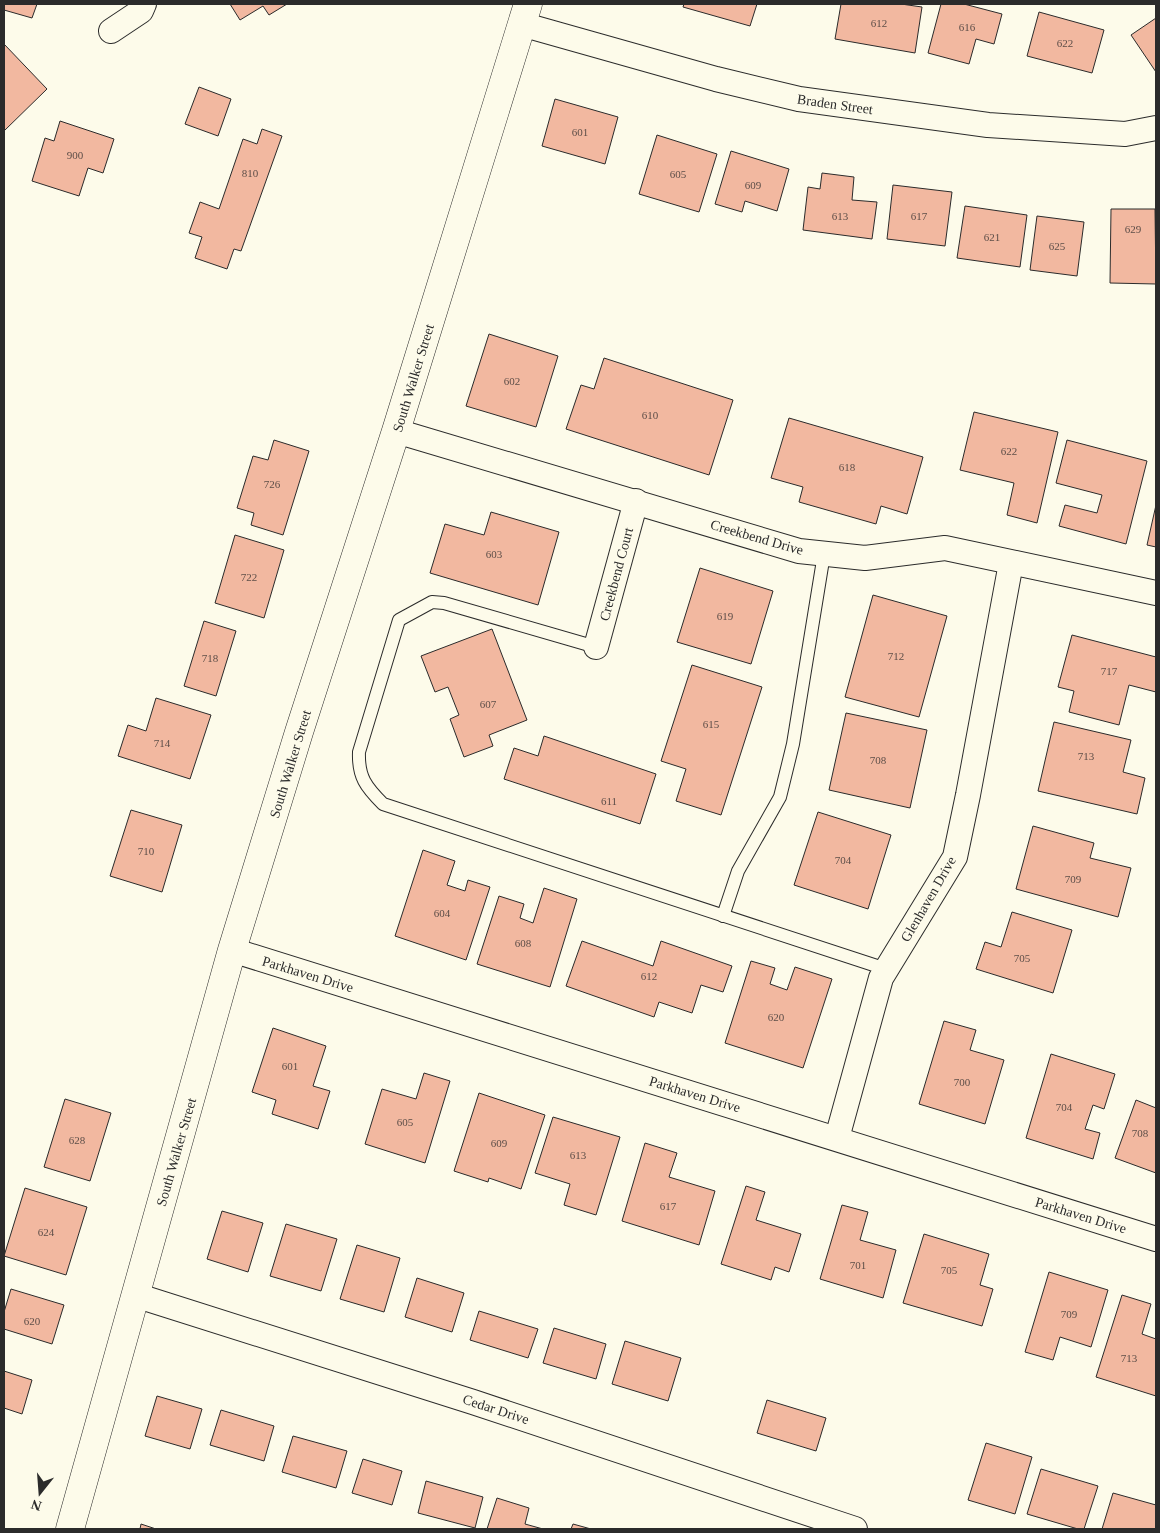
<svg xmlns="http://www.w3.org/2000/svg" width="1160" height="1533" viewBox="0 0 1160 1533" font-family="Georgia,serif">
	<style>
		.building { fill: #f2b8a0; stroke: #2b2b2b }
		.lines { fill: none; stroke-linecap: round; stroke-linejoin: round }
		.lane-casing { stroke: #2b2b2b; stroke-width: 14 }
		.street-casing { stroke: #2b2b2b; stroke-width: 26 }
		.secondary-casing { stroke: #2b2b2b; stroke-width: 29 }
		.lane { stroke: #fdfbea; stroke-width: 12 }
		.street { stroke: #fdfbea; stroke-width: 24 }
		.secondary { stroke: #fdfbea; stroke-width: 28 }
		.labels { text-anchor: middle; stroke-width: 4; stroke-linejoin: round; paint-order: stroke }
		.number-label { font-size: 11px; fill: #5d4e48 }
		.street-label { font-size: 14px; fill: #2b2b2b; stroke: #fdfbea }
	</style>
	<rect width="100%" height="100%" fill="#fdfbea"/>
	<g class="building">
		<path d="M4,4H37L32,18L4,10Z"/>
		<path d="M230,4H287L269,15L263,6L240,20Z"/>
		<path d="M684,4H757L750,26L683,7Z"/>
		<path d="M841,4H901L922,7L915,53L835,39Z"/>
		<path d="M941,4H964L1002,14L994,44L976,39L969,64L928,53Z"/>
		<path d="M1039,12L1104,30L1092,73L1027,56Z"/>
		<path d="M1156,18V72L1131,35Z"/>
		<path d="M4,44L47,89L4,131Z"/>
		<path d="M199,87L231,99L218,136L185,124Z"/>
		<path d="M555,99L618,117L605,164L542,146Z"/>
		<path d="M60,121L114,139L103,173L88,168L79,196L32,181L45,138L54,141Z"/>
		<path d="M262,129L282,136L241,251L234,249L227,269L195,258L202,237L189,233L200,202L219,209L243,139L257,144Z"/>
		<path d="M657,135L717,154L699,212L639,194Z"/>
		<path d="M731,151L789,169L777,211L745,201L742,212L715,204Z"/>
		<path d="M822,173L854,177L852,200L877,202L872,239L803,230L808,187L820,189Z"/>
		<path d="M893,185L952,192L945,246L887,239Z"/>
		<path d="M965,206L1027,215L1020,267L957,258Z"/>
		<path d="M1111,209H1155L1156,284L1110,283Z"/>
		<path d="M1037,216L1084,222L1077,276L1030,270Z"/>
		<path d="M489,334L558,356L536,427L466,406Z"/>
		<path d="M604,358L733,400L709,475L566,429L581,385L594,389Z"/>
		<path d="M974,412L1058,432L1037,523L1007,515L1014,483L960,470Z"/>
		<path d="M789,418L923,457L907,514L881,506L876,524L799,502L803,487L771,478Z"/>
		<path d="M274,440L309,451L283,535L251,525L254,513L237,508L253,456L268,460Z"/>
		<path d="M1067,440L1147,461L1126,544L1059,526L1065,505L1097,513L1102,495L1056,483Z"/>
		<path d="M1156,505V547L1147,545Z"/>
		<path d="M491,512L559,532L538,605L430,573L445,524L484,535Z"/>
		<path d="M235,535L284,550L264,618L215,603Z"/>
		<path d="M700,568L773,591L751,664L677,642Z"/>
		<path d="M873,595L947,616L919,717L845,697Z"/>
		<path d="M204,621L236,631L216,696L184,686Z"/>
		<path d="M492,629L527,720L489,735L493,746L464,757L450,719L459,715L448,687L435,692L421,656Z"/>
		<path d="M1072,635L1156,657V692L1129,685L1119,725L1069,712L1074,691L1058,687Z"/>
		<path d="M692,665L762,687L721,815L676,801L686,769L661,761Z"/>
		<path d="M156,698L211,715L190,779L118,756L128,725L146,731Z"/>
		<path d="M846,713L927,730L910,808L829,790Z"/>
		<path d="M1054,722L1131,740L1123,772L1145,778L1137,814L1038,791Z"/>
		<path d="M544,736L656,774L640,824L504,779L514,748L538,756Z"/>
		<path d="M131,810L182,825L162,892L110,876Z"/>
		<path d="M818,812L891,835L868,909L794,885Z"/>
		<path d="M1033,826L1094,843L1090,858L1131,868L1118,917L1016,889Z"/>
		<path d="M423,850L455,861L447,885L465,891L468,880L490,887L466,960L395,936Z"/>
		<path d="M544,888L577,899L550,987L477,964L499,896L524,904L520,918L533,923Z"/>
		<path d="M1012,912L1072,930L1053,993L976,969L985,942L1001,947Z"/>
		<path d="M582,941L653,966L661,941L732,966L723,992L701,985L692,1013L659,1002L654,1017L566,986Z"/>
		<path d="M751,961L775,968L770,984L787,990L795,967L832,979L803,1068L725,1043Z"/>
		<path d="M944,1021L976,1030L970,1050L1004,1060L985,1124L919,1104Z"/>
		<path d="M273,1028L326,1046L313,1086L330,1091L318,1129L272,1114L276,1100L252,1092Z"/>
		<path d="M1051,1054L1115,1074L1104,1109L1093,1105L1085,1129L1100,1133L1093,1159L1026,1138Z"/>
		<path d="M424,1073L450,1081L425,1163L365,1144L382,1089L416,1099Z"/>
		<path d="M479,1093L545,1115L521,1189L489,1178L488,1182L454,1171Z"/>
		<path d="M65,1099L111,1113L90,1181L44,1167Z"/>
		<path d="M1136,1100L1156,1108V1173L1115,1158Z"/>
		<path d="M553,1117L620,1137L596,1215L564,1205L570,1184L535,1173Z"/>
		<path d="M645,1143L677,1153L669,1177L715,1191L699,1245L622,1221Z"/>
		<path d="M746,1186L765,1192L756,1220L801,1234L789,1272L775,1267L771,1280L721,1264Z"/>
		<path d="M25,1188L87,1207L66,1275L4,1256Z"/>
		<path d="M842,1205L868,1212L860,1240L896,1250L883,1298L820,1279Z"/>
		<path d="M222,1211L263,1223L248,1272L207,1259Z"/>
		<path d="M286,1224L337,1239L321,1291L270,1276Z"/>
		<path d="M924,1234L989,1254L980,1285L993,1289L982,1326L903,1303Z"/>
		<path d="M357,1245L400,1258L384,1312L340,1299Z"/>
		<path d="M1049,1272L1108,1290L1091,1347L1060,1337L1053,1360L1025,1352Z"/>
		<path d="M417,1278L464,1293L452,1332L405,1317Z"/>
		<path d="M11,1289L64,1305L52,1344L4,1329V1312Z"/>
		<path d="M1122,1295L1151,1304L1142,1334L1156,1339V1396L1096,1377Z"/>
		<path d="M479,1311L538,1329L528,1358L470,1340Z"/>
		<path d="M554,1328L606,1344L596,1379L543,1363Z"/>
		<path d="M625,1341L681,1358L668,1401L612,1384Z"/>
		<path d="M4,1371L32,1380L22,1414L4,1408Z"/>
		<path d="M157,1396L202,1409L190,1449L145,1436Z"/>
		<path d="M767,1400L826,1418L816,1451L757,1433Z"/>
		<path d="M221,1410L274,1426L264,1461L210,1445Z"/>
		<path d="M293,1436L347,1451L336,1488L282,1472Z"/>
		<path d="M986,1443L1032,1457L1015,1514L968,1500Z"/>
		<path d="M363,1459L402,1471L392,1505L352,1493Z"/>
		<path d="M1041,1469L1098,1486L1084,1529H1078L1027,1514Z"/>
		<path d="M426,1481L483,1497L475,1528L418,1513Z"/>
		<path d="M1113,1493L1156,1505V1529H1102Z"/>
		<path d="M497,1498L529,1508L525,1524L543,1529H487Z"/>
		<path d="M141,1524L156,1529H140Z"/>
		<path d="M573,1524L591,1529H571Z"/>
	</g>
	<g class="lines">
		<defs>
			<g id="lane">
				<path d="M596,647L444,603L432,602L399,620L359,752C358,777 366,787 383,804L886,969"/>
				<path d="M723,916L738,871L780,797L793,744L824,554"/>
			</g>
			<g id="street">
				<path d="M521,24L716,79L799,99L988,125L1125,134L1156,128"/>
				<path d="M111,31L141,11L144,4"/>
				<path d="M396,431L799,551L865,558L945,548L1156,593"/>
				<path d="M596,647L636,501"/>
				<path d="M232,950L1156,1239"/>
				<path d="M837,1138L881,978L955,857L968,795L1011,563"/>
				<path d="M135,1295L473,1402L855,1529"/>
			</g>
			<path id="secondary" d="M70,1529L232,950L299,732L396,431L528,4"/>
		</defs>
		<use href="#lane" class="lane-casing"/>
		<use href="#street" class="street-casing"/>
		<use href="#secondary" class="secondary-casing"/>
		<use href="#lane" class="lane"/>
		<use href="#street" class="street"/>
		<use href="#secondary" class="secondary"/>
	</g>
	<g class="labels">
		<g class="number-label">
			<text x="879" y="27">612</text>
			<text x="967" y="31">616</text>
			<text x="1065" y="47">622</text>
			<text x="580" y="136">601</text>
			<text x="75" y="159">900</text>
			<text x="250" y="177">810</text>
			<text x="678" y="178">605</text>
			<text x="753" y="189">609</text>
			<text x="840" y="220">613</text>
			<text x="919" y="220">617</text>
			<text x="1133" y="233">629</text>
			<text x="992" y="241">621</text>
			<text x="1057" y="250">625</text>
			<text x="512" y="385">602</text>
			<text x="650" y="419">610</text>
			<text x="1009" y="455">622</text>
			<text x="847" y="471">618</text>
			<text x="272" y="488">726</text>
			<text x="494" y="558">603</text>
			<text x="249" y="581">722</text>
			<text x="725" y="620">619</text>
			<text x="896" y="660">712</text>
			<text x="210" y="662">718</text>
			<text x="1109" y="675">717</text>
			<text x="488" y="708">607</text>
			<text x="711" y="728">615</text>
			<text x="162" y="747">714</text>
			<text x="1086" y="760">713</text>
			<text x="878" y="764">708</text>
			<text x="609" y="805">611</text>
			<text x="146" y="855">710</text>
			<text x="843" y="864">704</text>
			<text x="1073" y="883">709</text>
			<text x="442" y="917">604</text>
			<text x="523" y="947">608</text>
			<text x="1022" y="962">705</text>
			<text x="649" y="980">612</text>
			<text x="776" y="1021">620</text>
			<text x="290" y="1070">601</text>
			<text x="962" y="1086">700</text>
			<text x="1064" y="1111">704</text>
			<text x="405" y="1126">605</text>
			<text x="1140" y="1137">708</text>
			<text x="77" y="1144">628</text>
			<text x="499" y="1147">609</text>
			<text x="578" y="1159">613</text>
			<text x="668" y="1210">617</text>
			<text x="46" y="1236">624</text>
			<text x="858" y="1269">701</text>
			<text x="949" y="1274">705</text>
			<text x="1069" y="1318">709</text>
			<text x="32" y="1325">620</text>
			<text x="1129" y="1362">713</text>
		</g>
		<g class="street-label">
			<text transform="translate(835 104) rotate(8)" y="5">Braden Street</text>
			<text transform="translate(413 378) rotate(-73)" y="5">South Walker Street</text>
			<text transform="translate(757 537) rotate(16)" y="5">Creekbend Drive</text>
			<text transform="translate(616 574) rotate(-75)" y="5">Creekbend Court</text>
			<text transform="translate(290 764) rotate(-73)" y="5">South Walker Street</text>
			<text transform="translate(928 899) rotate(-60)" y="5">Glenhaven Drive</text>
			<text transform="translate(308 974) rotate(17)" y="5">Parkhaven Drive</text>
			<text transform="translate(695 1094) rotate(17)" y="5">Parkhaven Drive</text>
			<text transform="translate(176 1152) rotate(-74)" y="5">South Walker Street</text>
			<text transform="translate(1081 1215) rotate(17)" y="5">Parkhaven Drive</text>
			<text transform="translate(496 1409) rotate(18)" y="5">Cedar Drive</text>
		</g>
	</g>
	<rect width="1160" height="1533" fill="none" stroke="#2b2b2b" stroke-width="10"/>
	<g transform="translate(40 1493) rotate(197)" stroke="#fdfbea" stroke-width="4" paint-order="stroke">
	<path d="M0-4L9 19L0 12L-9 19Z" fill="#2b2b2b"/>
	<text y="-8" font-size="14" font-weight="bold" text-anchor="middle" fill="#2b2b2b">N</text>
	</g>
</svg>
